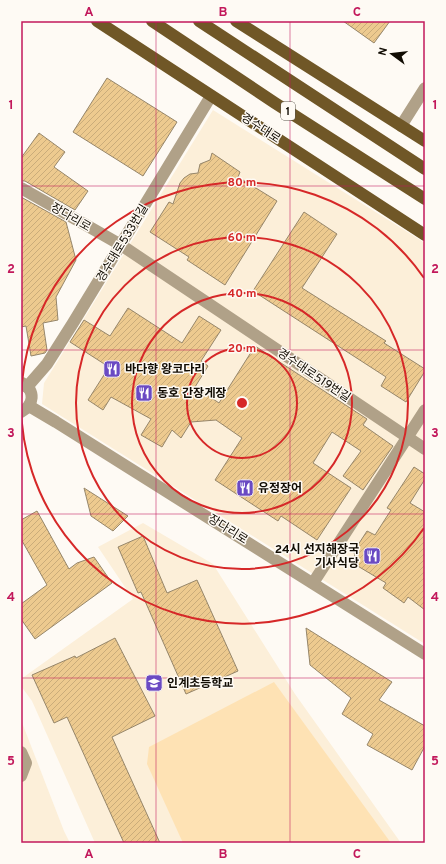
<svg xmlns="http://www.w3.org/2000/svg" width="446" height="864" viewBox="0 0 446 864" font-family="Overpass,'Noto Sans KR',sans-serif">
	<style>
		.built { fill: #fcefd9 }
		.green { fill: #fee2b4 }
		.building { fill: url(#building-hatch); stroke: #96866a }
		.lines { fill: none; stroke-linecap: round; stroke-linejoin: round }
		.minor { stroke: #b0a188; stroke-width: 12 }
		.major { stroke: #705727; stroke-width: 12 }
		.grid { fill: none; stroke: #c2185b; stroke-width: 1; stroke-opacity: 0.55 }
		.ring { fill: none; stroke: #d62828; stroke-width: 2 }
		.labels { text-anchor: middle; stroke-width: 3; stroke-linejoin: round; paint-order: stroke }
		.shield { fill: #fefaf4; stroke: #58534b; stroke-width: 1 }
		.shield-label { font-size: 11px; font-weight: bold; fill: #110c03 }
		.street-label { font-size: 12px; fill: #110c03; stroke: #fefaf4 }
		.poi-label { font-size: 12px; font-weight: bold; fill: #110c03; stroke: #fefaf4; text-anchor: start }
		.centre { fill: #d62828; stroke: #fefaf4; stroke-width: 2 }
		.ring-label { font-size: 12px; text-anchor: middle; font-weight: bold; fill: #d62828; stroke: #fefaf4; stroke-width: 3; stroke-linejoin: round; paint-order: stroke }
		.neatline { fill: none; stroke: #c2185b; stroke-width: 1.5 }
		.grid-label { font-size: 13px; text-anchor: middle; font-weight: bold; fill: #c2185b }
	</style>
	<defs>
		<pattern id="building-hatch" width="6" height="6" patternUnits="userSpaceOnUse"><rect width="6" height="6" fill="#edca8f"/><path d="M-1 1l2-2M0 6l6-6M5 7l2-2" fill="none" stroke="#caac7a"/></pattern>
	</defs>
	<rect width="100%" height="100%" fill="#fefaf4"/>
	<g class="built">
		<path d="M213,110L425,243V644L42,404L44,383Z"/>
		<path d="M143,523L213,564L295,694L401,843H95L32,701L21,686V679L133,599L98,547Z"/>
		<path d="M21,720L64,831L70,843H21Z"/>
	</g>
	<path class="green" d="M274,682L391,843H183L147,764L149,747Z"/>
	<g class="building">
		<path d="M343,21H390L374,43Z"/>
		<path d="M107,78L177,122L143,176L73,132Z"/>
		<path d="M39,133L65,152L54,167L88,191L75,210L25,181H21V158Z"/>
		<path d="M212,153L240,172L238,177L277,201L225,285L187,260L189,257L150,232L169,202L173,204L180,183L184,178L190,174L198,173L200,164L210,160Z"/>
		<path d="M21,197L66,222L76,260L56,297L58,320L43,323L47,350L45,353L31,356L26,326L21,327Z"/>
		<path d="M304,212L337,234L302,288L386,341L384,343L425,369V371L406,402L381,386L386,377L253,291Z"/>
		<path d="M128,308L182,343L199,316L221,330L201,361L208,366L195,387L219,403L255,346L367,419L363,425L393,446L363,490L343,476L361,451L332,432L313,463L351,488L317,540L281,516L278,521L215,480L242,438L216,420L191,422L181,438L172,430L162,447L141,435L151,419L111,397L103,410L88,400L109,367L70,342L84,320L110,336Z"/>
		<path d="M414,467L425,474V479L410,503L425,512V610L408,597L404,603L383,588L386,583L356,565L354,551L367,531L375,535L391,510L387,508Z"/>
		<path d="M84,488L128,516L113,531L91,516Z"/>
		<path d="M37,511L69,569L77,563L94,557L112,583L35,639L21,619V604L47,585L21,539V520Z"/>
		<path d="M143,536L167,593L197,580L238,671L186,694L141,592L138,593L118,547Z"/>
		<path d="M306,628L392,682L379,700L425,726V746L412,770L367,745L373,734L342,714L351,698L310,665Z"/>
		<path d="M115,638L155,716L112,737L160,843H124L67,717L54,723L32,675L75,656L76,658Z"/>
	</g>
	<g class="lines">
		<g class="minor">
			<path d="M401,126L425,88"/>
			<path d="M21,188L121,245L425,449"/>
			<path d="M27,387L47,364L73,323L211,96"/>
			<path d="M29,406L56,422L425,654"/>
			<path d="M21,412C34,405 36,391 22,383"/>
			<path d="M313,583L425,410"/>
			<path d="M21,752L26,763L21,776"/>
		</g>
		<g class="major">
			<path d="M97,21L425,235"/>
			<path d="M152,21L275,103L425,199"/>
			<path d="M199,21L425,169"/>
			<path d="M236,21L425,141"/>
		</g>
	</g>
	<path class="grid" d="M156,21V843M290,21V843M21,186H425M21,350H425M21,514H425M21,678H425"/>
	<g class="ring">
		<circle cx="242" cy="403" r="55"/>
		<circle cx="242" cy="403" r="110"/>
		<circle cx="242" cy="403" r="166"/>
		<path d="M424 528A221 221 0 0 1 21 405M21 401A221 221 0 0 1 424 278"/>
	</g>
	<defs>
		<symbol id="restaurant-square" viewBox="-11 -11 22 22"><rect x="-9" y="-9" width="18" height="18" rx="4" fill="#6a4ac3" stroke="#fefaf4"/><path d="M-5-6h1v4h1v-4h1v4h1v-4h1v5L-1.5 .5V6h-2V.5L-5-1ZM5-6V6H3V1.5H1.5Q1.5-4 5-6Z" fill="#fff"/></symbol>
		<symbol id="school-square" viewBox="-11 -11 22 22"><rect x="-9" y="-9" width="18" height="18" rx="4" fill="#6a4ac3" stroke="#fefaf4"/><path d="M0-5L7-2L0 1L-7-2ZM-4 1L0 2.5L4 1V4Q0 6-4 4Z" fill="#fff"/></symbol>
	</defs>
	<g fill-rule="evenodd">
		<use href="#restaurant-square" x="102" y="359" width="20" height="20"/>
		<use href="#restaurant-square" x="134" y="383" width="20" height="20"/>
		<use href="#restaurant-square" x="235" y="478" width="20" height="20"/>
		<use href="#restaurant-square" x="362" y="546" width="20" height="20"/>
		<use href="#school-square" x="144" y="673" width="20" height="20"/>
	</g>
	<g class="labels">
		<rect class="shield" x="281" y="102" width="14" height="18" rx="3"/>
		<g class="shield-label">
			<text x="288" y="115">1</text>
		</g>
		<g class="street-label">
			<text transform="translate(261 128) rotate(33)" y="4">경수대로</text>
			<text transform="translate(71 217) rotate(30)" y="4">장다리로</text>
			<text transform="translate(122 243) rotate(-59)" y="4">경수대로533번길</text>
			<text transform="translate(314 375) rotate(34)" y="4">경수대로519번길</text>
			<text transform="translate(228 529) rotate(32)" y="4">장다리로</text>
		</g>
		<g class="poi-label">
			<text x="125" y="373">바다향 왕코다리</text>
			<text x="157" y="397">동호 간장게장</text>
			<text x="258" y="492">유정장어</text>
			<text x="359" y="553" text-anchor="end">24시 선지해장국<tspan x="359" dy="14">기사식당</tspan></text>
			<text x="167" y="687">인계초등학교</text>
		</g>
	</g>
	<circle cx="242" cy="403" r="6" class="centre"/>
	<g class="ring-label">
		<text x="242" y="186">80 m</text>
		<text x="242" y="241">60 m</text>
		<text x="242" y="297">40 m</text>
		<text x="242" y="352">20 m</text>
	</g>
	<rect width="446" height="864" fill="none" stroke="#fefaf4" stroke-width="44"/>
	<g transform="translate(392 54) rotate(285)" stroke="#fefaf4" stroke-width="3" paint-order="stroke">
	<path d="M0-3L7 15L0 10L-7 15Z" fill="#110c03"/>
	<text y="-6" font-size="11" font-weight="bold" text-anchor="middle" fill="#110c03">N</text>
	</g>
	<rect x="22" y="22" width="402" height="820" class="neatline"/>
	<g class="grid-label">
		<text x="89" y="16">A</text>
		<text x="223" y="16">B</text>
		<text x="357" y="16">C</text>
		<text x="11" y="109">1</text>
		<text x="435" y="109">1</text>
		<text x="11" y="273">2</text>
		<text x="435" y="273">2</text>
		<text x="11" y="437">3</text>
		<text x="435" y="437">3</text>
		<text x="11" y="601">4</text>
		<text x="435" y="601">4</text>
		<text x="11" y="765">5</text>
		<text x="435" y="765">5</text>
		<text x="89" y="858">A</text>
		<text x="223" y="858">B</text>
		<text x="357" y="858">C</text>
	</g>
</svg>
